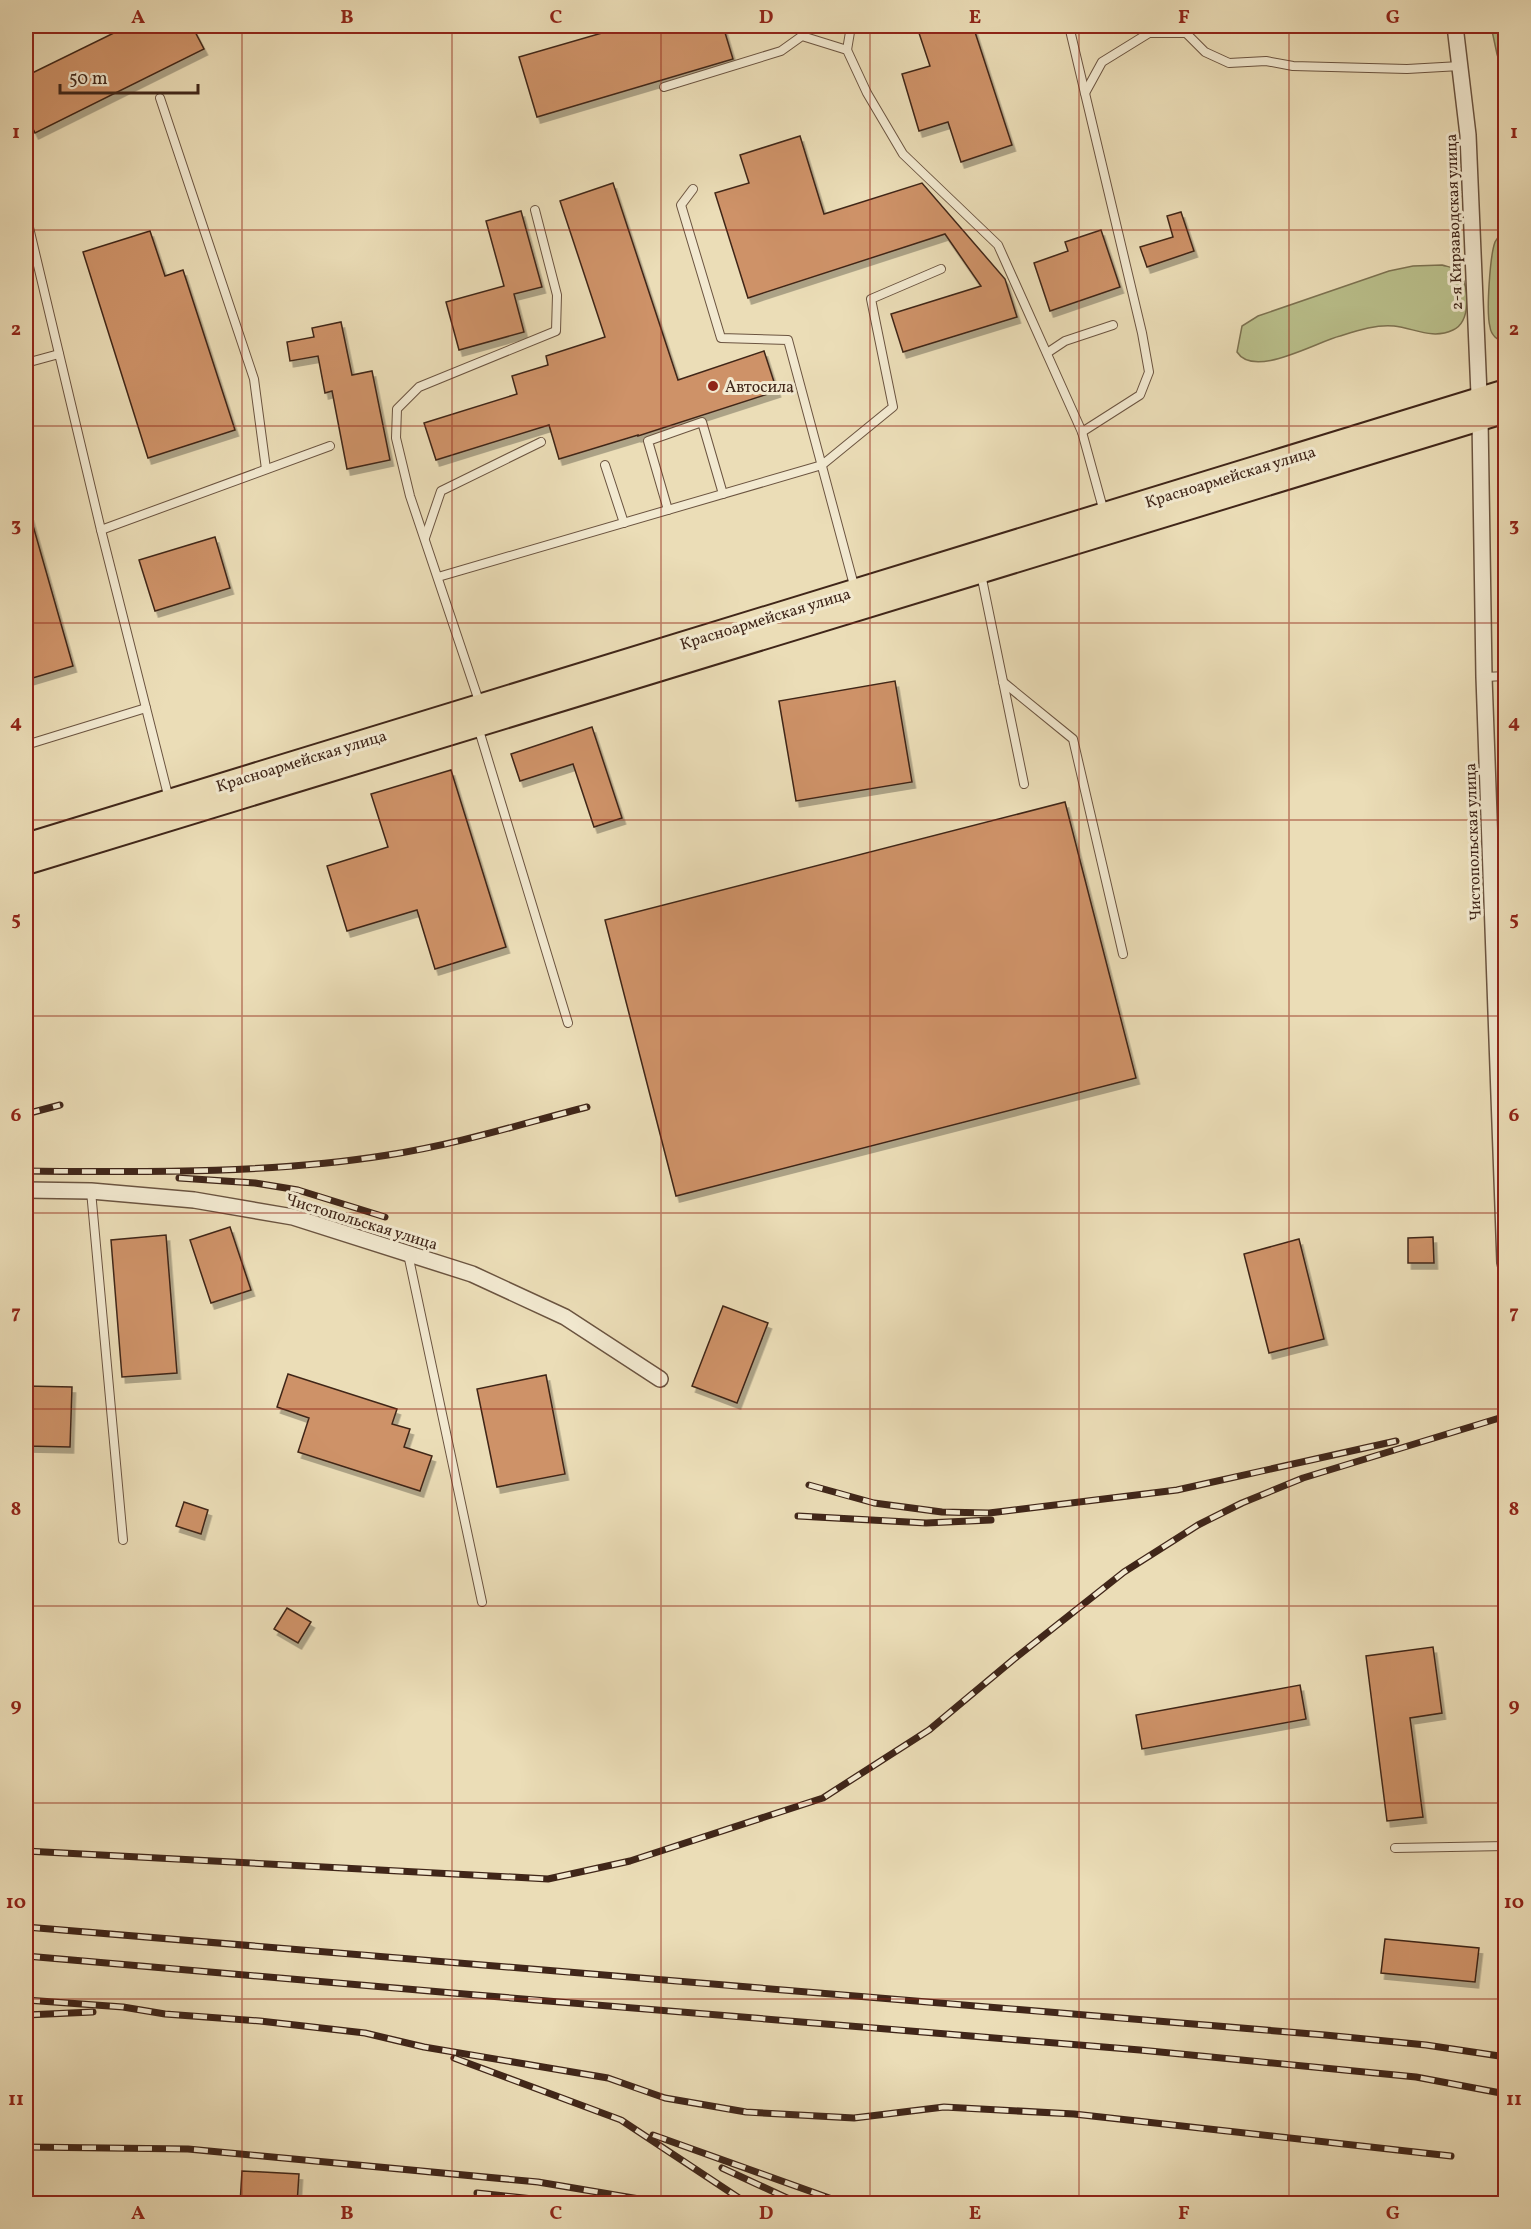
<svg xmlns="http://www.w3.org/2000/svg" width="1531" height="2229" viewBox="0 0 1531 2229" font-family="Vollkorn,serif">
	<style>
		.green { fill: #bac08c; stroke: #7d7352; stroke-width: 1.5 }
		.building { fill: #ce9267; stroke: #402619; stroke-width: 1.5; filter: url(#shadow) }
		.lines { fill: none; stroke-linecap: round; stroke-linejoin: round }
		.service-casing { stroke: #6b5440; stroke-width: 10 }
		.minor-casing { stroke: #6b5440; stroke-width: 18 }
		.primary-casing { stroke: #402619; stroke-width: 26 }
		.service { stroke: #f2e9d0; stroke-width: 8 }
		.minor { stroke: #f2e9d0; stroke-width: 15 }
		.primary { stroke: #ebddb7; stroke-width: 22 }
		.rail-casing { stroke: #402619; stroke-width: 7 }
		.rail { stroke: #f2e9d0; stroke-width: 4.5; stroke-dasharray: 14; stroke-linecap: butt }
		.grid { fill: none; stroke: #8f2418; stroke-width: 1.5; stroke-opacity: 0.55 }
		.poi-dot { fill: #8f2418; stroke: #f2e9d0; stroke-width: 2 }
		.labels { text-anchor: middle; stroke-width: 6; stroke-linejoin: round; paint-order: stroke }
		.street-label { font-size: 16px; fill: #402619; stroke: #f2e9d0 }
		.poi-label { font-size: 16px; fill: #402619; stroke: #f2e9d0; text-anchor: start }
		.neatline { fill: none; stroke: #8f2418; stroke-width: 2 }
		.grid-label { font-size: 20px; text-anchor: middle; font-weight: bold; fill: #8f2418 }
	</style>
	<defs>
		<filter id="shadow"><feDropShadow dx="3.5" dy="6" stdDeviation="0" flood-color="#0004"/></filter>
	</defs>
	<rect width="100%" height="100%" fill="#ebddb7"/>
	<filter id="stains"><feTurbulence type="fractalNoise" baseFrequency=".00333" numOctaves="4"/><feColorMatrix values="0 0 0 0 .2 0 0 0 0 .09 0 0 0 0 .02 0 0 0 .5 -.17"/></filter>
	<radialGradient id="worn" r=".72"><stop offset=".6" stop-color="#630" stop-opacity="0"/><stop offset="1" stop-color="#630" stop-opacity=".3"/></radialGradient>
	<g class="green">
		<path d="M1491,26H1505V81L1497,54Z"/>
		<path d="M1504,231H1505V343C1498,341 1491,335 1490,327C1486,312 1490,256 1495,242C1497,238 1501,234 1504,231Z"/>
		<path d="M1442,265C1448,267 1455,267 1459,272C1470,286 1471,322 1453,330C1432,340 1414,328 1394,326C1377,324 1356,331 1340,336C1316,342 1254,379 1237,352L1242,326L1258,316L1389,271L1413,266Z"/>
	</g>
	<g class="building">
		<path d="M128,26H192L204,49L35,133L26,114V76Z"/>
		<path d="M626,26H723L733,59L537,117L519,57Z"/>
		<path d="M933,26H973L1012,145L961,162L948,122L919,131L902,74L930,66L918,30Z"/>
		<path d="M800,136L824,214L922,183L1005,279L1017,317L903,352L891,314L981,286L945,234L748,298L715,193L749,183L740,155Z"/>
		<path d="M613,183L678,380L764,351L777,391L638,436V435L559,459L549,425L436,460L424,423L517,394L512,376L548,365L546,356L605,337L560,201Z"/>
		<path d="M521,211L542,287L514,294L524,332L459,350L446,302L504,286L486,221Z"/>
		<path d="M1181,212L1194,251L1147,267L1140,247L1173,237L1167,216Z"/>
		<path d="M1101,230L1120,287L1050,311L1034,263L1068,251L1065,242Z"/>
		<path d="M150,231L165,276L183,270L235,430L148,458L83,252Z"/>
		<path d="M341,322L352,375L372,371L390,460L347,469L332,391L325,393L318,356L290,361L287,342L314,337L312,328Z"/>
		<path d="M30,515L73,666L26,680V516Z"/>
		<path d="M215,537L230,588L155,611L139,560Z"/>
		<path d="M895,681L912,782L796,801L779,701Z"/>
		<path d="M592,727L622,818L594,827L573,764L520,781L511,754Z"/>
		<path d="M451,770L506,947L435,969L417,910L347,931L327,866L388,847L371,794Z"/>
		<path d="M1065,802L1136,1078L676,1196L605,920Z"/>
		<path d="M230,1227L251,1290L211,1303L190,1240Z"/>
		<path d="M166,1235L177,1373L122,1377L111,1240Z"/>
		<path d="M1433,1237L1434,1263H1408V1238Z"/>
		<path d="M1299,1239L1324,1339L1269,1353L1244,1254Z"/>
		<path d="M723,1306L768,1323L737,1403L692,1386Z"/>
		<path d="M288,1374L397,1409L392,1424L410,1429L404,1447L432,1456L420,1491L298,1452L309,1418L277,1407Z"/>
		<path d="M546,1375L565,1474L497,1487L477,1389Z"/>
		<path d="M26,1386L72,1387L70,1447L26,1446Z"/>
		<path d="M184,1502L208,1510L201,1534L176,1526Z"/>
		<path d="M287,1608L311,1622L298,1643L274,1629Z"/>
		<path d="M1433,1647L1442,1713L1410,1718L1423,1817L1387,1821L1366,1656Z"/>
		<path d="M1300,1685L1306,1719L1142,1749L1136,1715Z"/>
		<path d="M1385,1939L1479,1948L1475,1982L1381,1973Z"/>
		<path d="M242,2171L299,2174L297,2204H240Z"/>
	</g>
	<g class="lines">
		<defs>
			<g id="service">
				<path d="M1069,26L1142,333L1149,372L1140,395L1082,432"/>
				<path d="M847,50L851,26"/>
				<path d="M664,87L781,51L802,36L847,50L867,93L903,154L998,245L1082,432L1104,512"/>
				<path d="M1085,93L1102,62L1149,33H1186L1205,52L1229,63L1266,61L1293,66L1407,69L1460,66"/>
				<path d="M160,98L254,379L266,469"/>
				<path d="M693,189L681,205L721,338L788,340L855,589"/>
				<path d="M26,215L101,530L169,799"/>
				<path d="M1047,353L1065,341L1113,325"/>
				<path d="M26,363L59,354"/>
				<path d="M605,465L624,523"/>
				<path d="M668,510L648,441L702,422L723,494"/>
				<path d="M101,530L330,446"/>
				<path d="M425,538L441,491L541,442"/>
				<path d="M981,574L1024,784"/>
				<path d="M438,577L822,465L893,407L871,299L941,269"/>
				<path d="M1484,677L1506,676"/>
				<path d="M1003,682L1073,739L1123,954"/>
				<path d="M480,704L410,496L396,438L397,409L419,387L556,331L557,295L535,210"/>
				<path d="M478,727L568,1023"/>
				<path d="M26,745L146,708"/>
				<path d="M91,1191L123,1540"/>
				<path d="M408,1254L482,1602"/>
				<path d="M1395,1848L1506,1846"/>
			</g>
			<g id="minor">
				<path d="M1455,26L1468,135L1480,418L1484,677L1505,1263"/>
				<path d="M26,1190L91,1191L194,1200L293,1217L472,1274L565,1317L660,1379"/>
			</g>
			<g id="primary">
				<path d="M26,845L1506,391"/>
				<path d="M26,863L1506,411"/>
			</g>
		</defs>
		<use href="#service" class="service-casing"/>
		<use href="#minor" class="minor-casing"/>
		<use href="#primary" class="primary-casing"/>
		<use href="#service" class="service"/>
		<use href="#minor" class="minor"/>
		<use href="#primary" class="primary"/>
		<defs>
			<g id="rail">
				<path d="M26,1114L60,1105"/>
				<path d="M26,1171C146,1172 269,1174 388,1155C455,1145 521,1124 587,1107"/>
				<path d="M179,1178L255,1183L298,1190L385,1217"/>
				<path d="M809,1485L874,1503L942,1512L989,1513L1177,1490L1396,1441"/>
				<path d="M798,1516L926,1523L991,1520"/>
				<path d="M26,1851L548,1879L630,1861L823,1798L929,1730L1014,1659L1124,1572L1198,1525L1242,1503L1303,1478L1506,1416"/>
				<path d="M26,1927L1325,2035L1426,2045L1506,2057"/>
				<path d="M26,1956L476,1995L1140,2050L1416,2077L1506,2094"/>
				<path d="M26,2000L123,2007L165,2014L260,2021L365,2033L424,2047L608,2078L665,2098L746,2112L854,2118L944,2107L1074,2114L1451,2156"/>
				<path d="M26,2015L93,2012"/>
				<path d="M454,2058L621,2120L748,2204"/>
				<path d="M653,2135L846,2204"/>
				<path d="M26,2147L188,2149L538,2182L669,2204"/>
				<path d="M722,2168L800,2204"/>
				<path d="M477,2193L579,2204"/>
			</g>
		</defs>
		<use href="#rail" class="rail-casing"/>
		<use href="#rail" class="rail"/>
	</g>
	<path class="grid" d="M242,26V2204M452,26V2204M661,26V2204M870,26V2204M1079,26V2204M1289,26V2204M26,230H1506M26,426H1506M26,623H1506M26,820H1506M26,1016H1506M26,1213H1506M26,1409H1506M26,1606H1506M26,1803H1506M26,1999H1506"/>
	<circle class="poi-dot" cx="713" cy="386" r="6"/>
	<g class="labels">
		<g class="street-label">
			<text transform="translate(1453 222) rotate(-92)" y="6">2-я Кирзаводская улица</text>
			<text transform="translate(1230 476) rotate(-17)" y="6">Красноармейская улица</text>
			<text transform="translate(765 618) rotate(-17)" y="6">Красноармейская улица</text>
			<text transform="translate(301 760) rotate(-17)" y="6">Красноармейская улица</text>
			<text transform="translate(1472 842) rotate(-92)" y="6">Чистопольская улица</text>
			<text transform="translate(362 1221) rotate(17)" y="6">Чистопольская улица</text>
		</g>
		<g class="poi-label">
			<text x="725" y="392">Автосила</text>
		</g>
	</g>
	<rect width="1531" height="2229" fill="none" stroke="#ebddb7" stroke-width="66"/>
	<path d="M60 84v9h138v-9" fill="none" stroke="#402619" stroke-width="3"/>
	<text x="69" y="84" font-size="18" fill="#402619" stroke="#f2e9d0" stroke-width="4.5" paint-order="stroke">50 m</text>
	<rect x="33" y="33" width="1465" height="2163" class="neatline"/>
	<g class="grid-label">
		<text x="138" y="23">A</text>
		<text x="347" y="23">B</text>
		<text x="556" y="23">C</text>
		<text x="766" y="23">D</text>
		<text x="975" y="23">E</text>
		<text x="1184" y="23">F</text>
		<text x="1393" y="23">G</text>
		<text x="16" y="138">1</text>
		<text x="1514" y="138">1</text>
		<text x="16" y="335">2</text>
		<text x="1514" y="335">2</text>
		<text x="16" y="531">3</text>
		<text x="1514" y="531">3</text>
		<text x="16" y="728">4</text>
		<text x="1514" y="728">4</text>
		<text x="16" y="925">5</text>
		<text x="1514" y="925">5</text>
		<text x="16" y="1121">6</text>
		<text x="1514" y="1121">6</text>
		<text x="16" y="1318">7</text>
		<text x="1514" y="1318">7</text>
		<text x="16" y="1515">8</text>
		<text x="1514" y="1515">8</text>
		<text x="16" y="1711">9</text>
		<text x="1514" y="1711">9</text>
		<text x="16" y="1908">10</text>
		<text x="1514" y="1908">10</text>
		<text x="16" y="2105">11</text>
		<text x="1514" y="2105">11</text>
		<text x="138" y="2219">A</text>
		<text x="347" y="2219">B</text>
		<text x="556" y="2219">C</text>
		<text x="766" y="2219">D</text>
		<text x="975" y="2219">E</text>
		<text x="1184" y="2219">F</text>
		<text x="1393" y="2219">G</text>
	</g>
	<rect width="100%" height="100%" filter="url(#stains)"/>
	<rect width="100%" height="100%" fill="url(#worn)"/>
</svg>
